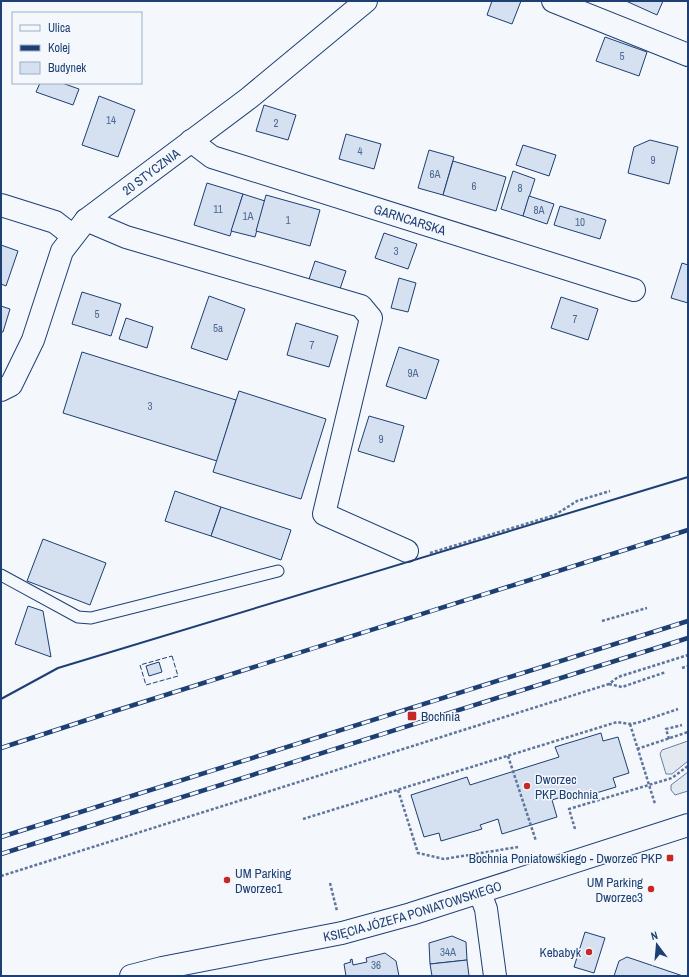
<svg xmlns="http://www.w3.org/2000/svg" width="689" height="977" viewBox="0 0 689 977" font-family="'Archivo Narrow',sans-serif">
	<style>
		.green { fill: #e3e9f0; stroke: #687fa3 }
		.building { fill: #d5e0f0; stroke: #1d3f73 }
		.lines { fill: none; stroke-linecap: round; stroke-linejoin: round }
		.service-casing { stroke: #1d3f73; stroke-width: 13 }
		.minor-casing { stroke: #1d3f73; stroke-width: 24 }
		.secondary-casing { stroke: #1d3f73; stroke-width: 24 }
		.path { stroke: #5e769c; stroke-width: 2.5; stroke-dasharray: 3 2; stroke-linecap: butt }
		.service { stroke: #f4f7fb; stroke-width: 11 }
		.minor { stroke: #f4f7fb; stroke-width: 22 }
		.secondary { stroke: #f4f7fb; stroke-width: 22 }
		.rail-casing { stroke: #1d3f73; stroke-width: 4.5 }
		.rail { stroke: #f4f7fb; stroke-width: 3; stroke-dasharray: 9; stroke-linecap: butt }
		.fence { stroke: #1d3f73; stroke-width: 1; stroke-dasharray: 5 2; stroke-linecap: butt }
		.wall { stroke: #1d3f73; stroke-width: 2 }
		.poi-dot { fill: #c62828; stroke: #f4f7fb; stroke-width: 1.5 }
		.labels { text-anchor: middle; stroke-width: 3; stroke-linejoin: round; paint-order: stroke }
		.number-label { font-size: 11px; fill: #4b6792 }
		.street-label { font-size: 13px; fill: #1d3f73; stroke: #f4f7fb }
		.poi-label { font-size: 13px; fill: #1d3f73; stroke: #f4f7fb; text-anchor: start }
	</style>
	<rect width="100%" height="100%" fill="#f4f7fb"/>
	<g class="green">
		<path d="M688,741V761L672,774H666L660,754L662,750Z"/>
		<path d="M688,772V791L675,795L671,790V785Z"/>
	</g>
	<g class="building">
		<path d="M492,1H521L512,24L487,15Z"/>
		<path d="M626,1H663L657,15Z"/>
		<path d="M605,37L647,52L639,76L596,61Z"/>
		<path d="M40,83H62L79,89L73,105L36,92Z"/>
		<path d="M99,96L135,110L118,157L82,145Z"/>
		<path d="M264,105L296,115L288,140L256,131Z"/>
		<path d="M346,134L381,144L374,169L339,159Z"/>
		<path d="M650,140L678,147L669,184L628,173L634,147Z"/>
		<path d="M523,145L556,155L549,176L516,165Z"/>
		<path d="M429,150L454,157L443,195L418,188Z"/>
		<path d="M453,161L506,177L496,211L443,195Z"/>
		<path d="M513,171L535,179L523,216L501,209Z"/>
		<path d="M207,183L243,194L230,236L194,225Z"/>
		<path d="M243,194L265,201L255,237L231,231Z"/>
		<path d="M266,195L320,210L310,246L256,231Z"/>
		<path d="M529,196L554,204L547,224L523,216Z"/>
		<path d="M560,206L606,220L600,239L554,225Z"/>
		<path d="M384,233L417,244L408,269L375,258Z"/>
		<path d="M1,245L18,251L6,286L1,284Z"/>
		<path d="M315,261L346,271L339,292L308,282Z"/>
		<path d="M682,263L688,265V303L671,298Z"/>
		<path d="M399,278L416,283L408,312L391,308Z"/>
		<path d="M82,292L121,304L111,336L72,324Z"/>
		<path d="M209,296L245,309L227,360L191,348Z"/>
		<path d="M561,297L598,309L588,340L551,328Z"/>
		<path d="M1,306L10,309L3,332H1Z"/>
		<path d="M126,318L153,327L147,348L119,339Z"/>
		<path d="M296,323L338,336L329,367L287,355Z"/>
		<path d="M399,347L439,360L426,399L386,386Z"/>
		<path d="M82,352L236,400L217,461L63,413Z"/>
		<path d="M239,391L326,419L301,499L213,472Z"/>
		<path d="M369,416L404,426L394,462L358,451Z"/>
		<path d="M175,491L221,507L211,536L165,521Z"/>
		<path d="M221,507L291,530L281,560L211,536Z"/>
		<path d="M43,539L106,563L90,605L27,581Z"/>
		<path d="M28,606L43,611L51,657L15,644Z"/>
		<path d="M159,662L162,672L149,676L146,666Z"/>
		<path d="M601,733L603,741L618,737L629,773L613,778L616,787L573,800L571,794L552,800L557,817L502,834L498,819L480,825L482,829L441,841L439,833L424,837L411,795L467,777L470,785L559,757L555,747Z"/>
		<path d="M585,932L605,938L594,973L574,967Z"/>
		<path d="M452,936L466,942L467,960L430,964L429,943Z"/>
		<path d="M385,953L396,961L399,976H346L344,964L351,962L350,960L352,959L353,965L367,962L366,958Z"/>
		<path d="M627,957L683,976H614L619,961Z"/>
		<path d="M467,960L469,976H432L430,964Z"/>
	</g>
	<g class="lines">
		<defs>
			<path id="service" d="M1,575L78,617L91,618L278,571"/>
			<g id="minor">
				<path d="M553,1L688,55"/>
				<path id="s1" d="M191,141L212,157L634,290"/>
				<path d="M1,205L55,222L73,236"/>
				<path d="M86,220L126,237L361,306L371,318L324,514L407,551"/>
				<path id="s2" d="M1,390L11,385L33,340L62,251L86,220L249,98L366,1"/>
				<path d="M480,893L486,909L495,976"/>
			</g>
			<g id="secondary">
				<path id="s3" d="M131,976L162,968L342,933L411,914L688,825"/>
			</g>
		</defs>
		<use href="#service" class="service-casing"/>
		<use href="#minor" class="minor-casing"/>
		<use href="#secondary" class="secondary-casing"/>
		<g class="path">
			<path d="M430,553L555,515L577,501L610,491"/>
			<path d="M602,621L647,608"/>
			<path d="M682,668L688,666"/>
			<path d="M609,684L622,687L666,672"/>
			<path d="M630,724L655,804"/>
			<path d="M669,739L666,729L682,725"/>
			<path d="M637,749L688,732"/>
			<path d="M508,756L536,841"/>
			<path d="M398,790L418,853L444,859L518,847"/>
			<path d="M303,819L617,722L630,724L637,723L678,709"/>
			<path d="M575,829L569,809L672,778L688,766"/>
			<path d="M1,876L609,684L618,677L688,655"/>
			<path d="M330,883L337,911"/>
		</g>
		<use href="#service" class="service"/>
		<use href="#minor" class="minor"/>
		<use href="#secondary" class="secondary"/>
		<defs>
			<g id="rail">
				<path d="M1,748L102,715L688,530"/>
				<path d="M1,837L688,621"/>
				<path d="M1,854L688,638"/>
			</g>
		</defs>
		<use href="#rail" class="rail-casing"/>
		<use href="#rail" class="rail"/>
		<path class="fence" d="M172,656L178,676L146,685L140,665Z"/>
		<path class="wall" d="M1,699L58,668L688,477"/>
	</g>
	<g class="poi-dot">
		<rect x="407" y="711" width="10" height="10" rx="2"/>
		<circle cx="527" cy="786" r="4"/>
		<rect x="666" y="854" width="8" height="8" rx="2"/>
		<circle cx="227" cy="880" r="4"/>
		<circle cx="651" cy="889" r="4"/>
		<circle cx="589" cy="952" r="4"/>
	</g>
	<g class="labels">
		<g class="number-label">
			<text x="622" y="60">5</text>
			<text x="111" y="124">14</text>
			<text x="276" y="127">2</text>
			<text x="360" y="155">4</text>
			<text x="653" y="164">9</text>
			<text x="435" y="178">6A</text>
			<text x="474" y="190">6</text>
			<text x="520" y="192">8</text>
			<text x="218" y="213">11</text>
			<text x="539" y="214">8A</text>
			<text x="248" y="220">1A</text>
			<text x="288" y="224">1</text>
			<text x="580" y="226">10</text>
			<text x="396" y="255">3</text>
			<text x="97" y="318">5</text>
			<text x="575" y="323">7</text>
			<text x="218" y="332">5a</text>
			<text x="312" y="349">7</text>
			<text x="413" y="377">9A</text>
			<text x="150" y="410">3</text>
			<text x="381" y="443">9</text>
			<text x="448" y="956">34A</text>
			<text x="376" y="969">36</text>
		</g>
		<g class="street-label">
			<text dy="5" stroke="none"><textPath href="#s2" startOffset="275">20 STYCZNIA</textPath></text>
			<text dy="5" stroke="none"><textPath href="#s1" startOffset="234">GARNCARSKA</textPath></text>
			<text dy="5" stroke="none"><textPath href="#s3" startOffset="289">KSIĘCIA JÓZEFA PONIATOWSKIEGO</textPath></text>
		</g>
		<g class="poi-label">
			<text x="421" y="721">Bochnia</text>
			<text x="535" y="784">Dworzec<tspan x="535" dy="15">PKP Bochnia</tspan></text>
			<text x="662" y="863" text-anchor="end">Bochnia Poniatowskiego - Dworzec PKP</text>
			<text x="235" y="878">UM Parking<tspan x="235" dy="15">Dworzec1</tspan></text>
			<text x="643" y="887" text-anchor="end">UM Parking<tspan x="643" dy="15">Dworzec3</tspan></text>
			<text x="581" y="957" text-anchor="end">Kebabyk</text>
		</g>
	</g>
	<rect width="689" height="977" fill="none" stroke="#1d3f73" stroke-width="4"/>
	<rect x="12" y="12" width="130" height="72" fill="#f4f7fb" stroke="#9eadc5"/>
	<rect x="20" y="25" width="20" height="6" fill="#f4f7fb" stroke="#9eadc5"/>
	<text x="48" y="32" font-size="12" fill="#1d3f73">Ulica</text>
	<rect x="20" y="45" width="20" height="6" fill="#1d3f73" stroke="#9eadc5"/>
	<text x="48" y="52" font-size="12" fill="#1d3f73">Kolej</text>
	<rect x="20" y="62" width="20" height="12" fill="#d5e0f0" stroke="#9eadc5"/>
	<text x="48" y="72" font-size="12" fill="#1d3f73">Budynek</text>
	<g transform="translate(657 945) rotate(344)" stroke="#f4f7fb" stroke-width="3" paint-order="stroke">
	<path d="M0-3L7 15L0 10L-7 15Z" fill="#1d3f73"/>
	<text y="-6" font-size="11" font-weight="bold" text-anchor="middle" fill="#1d3f73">N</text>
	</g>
</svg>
